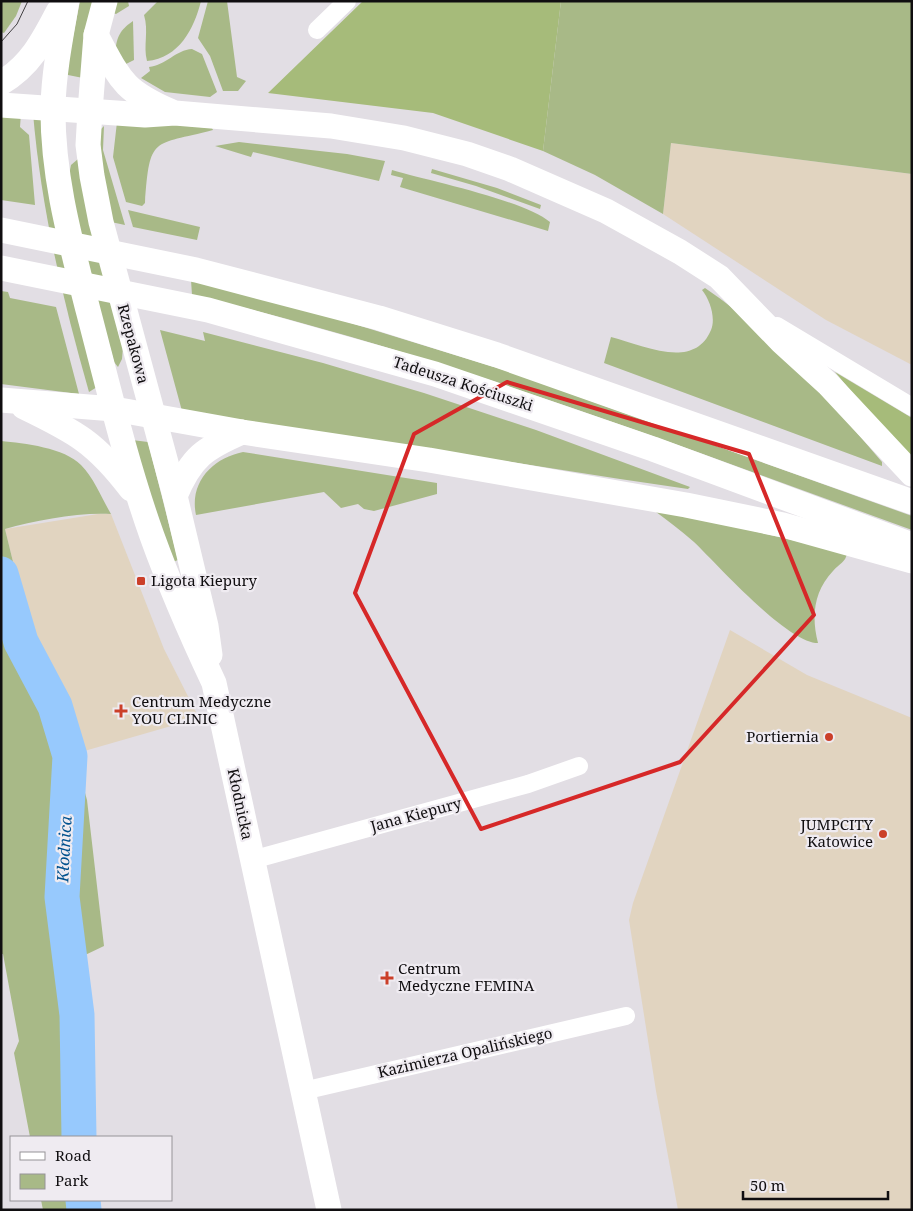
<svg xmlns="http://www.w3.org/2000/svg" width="913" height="1211" viewBox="0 0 913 1211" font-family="'Noto Serif',serif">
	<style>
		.commercial { fill: #e1d4c0 }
		.green { fill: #a8b987 }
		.forest { fill: #a6bb7a }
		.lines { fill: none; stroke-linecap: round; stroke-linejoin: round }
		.river { stroke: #97c9fd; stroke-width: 35 }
		.street { stroke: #fff; stroke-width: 18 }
		.secondary { stroke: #fff; stroke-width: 25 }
		.tram { stroke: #434043; stroke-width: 1 }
		.marked { fill: none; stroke: #d62828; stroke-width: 4; stroke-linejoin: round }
		.poi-dot { fill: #cb3f29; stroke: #efebf1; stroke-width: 2 }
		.labels { text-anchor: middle; stroke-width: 4.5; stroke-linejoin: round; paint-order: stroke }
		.street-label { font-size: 15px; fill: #100e10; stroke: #efebf1 }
		.poi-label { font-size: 15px; fill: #100e10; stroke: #efebf1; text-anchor: start }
		.water-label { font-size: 16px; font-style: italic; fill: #00518e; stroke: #efebf1 }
	</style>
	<rect width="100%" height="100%" fill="#e2dee4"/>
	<g class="commercial">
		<path d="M671,143L912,174V365L826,320L663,214Z"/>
		<path d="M98,514H111L164,649L199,718L74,754L62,710L34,648L5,529Z"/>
		<path d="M730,630L807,675L912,718V1210H678L656,1091L629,920L633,903Z"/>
	</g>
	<g class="green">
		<path d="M1,1H22L16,16L4,33L1,32Z"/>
		<path d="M80,1H100L83,78L68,75L66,73Z"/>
		<path d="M116,1H128L129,6L116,14L113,13Z"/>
		<path d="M158,1H201C194,29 179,58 147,61C143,46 149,31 144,15Z"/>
		<path d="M208,1H227L237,77L246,81L238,91H223L210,56L198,38Z"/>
		<path d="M561,1H912V174L671,143L663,214L595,175L543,151Z"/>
		<path d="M133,21L134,60L124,65L115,52C117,36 120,30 133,21Z"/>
		<path d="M192,49L202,54L217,92L210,97L165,92L141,78L150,71L149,67C166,65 176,50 192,49Z"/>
		<path d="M21,113L20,127L29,135L35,205L1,200V114Z"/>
		<path d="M33,113L41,115L97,387L89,392C63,301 41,208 33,113Z"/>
		<path d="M127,121L212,128L213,130C152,146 150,135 145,203L142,206L126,202L113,157L117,122Z"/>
		<path d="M104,126L103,150L125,225L111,222L104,185L99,131Z"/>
		<path d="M239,142L347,154L385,161L379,181L253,152L251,157L215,146Z"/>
		<path d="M78,159L123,347L122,359L118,367L114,362L73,212L69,175L71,165Z"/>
		<path d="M432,169L497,188L541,205L540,209L476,186L431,173Z"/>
		<path d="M392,170C429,181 524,200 550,222L548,231L400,187L403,178L391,175Z"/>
		<path d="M128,210L200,227L197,240L133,227Z"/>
		<path d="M191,280L341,320L507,371L912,516V530C674,444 438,353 192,295Z"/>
		<path d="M705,288C773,334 829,400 882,462V466L604,363L611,337C643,345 694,371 711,330C716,318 710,300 702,290Z"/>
		<path d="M1,291L8,292L10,298L56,307L79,394L1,384Z"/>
		<path d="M160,330L205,341L203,332L323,363L424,393L536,430L690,487L688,489L620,479L182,411Z"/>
		<path d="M132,440L148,442L178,560L173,562Z"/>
		<path d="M1,441C24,443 65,448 81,465C94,478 102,499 111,514C80,512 36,520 5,529L34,648L62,710L87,800L104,946L83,956L95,1075L92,1137H30L14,1053L19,1041L3,954H1Z"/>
		<path d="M243,452L437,483V494L374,511L364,509L358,504L341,508L324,492L196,515C189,482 213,458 243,452Z"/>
		<path d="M648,506L847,553C846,562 839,564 833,571C814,591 811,616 818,643C787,643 717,564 694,542C679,529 664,518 648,506Z"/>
		<path d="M41,1200H92L93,1210H43Z"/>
	</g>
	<g class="forest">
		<path d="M363,1H561L543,151L433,113L268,93Z"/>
		<path d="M835,372L912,418V464Z"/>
	</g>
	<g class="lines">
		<g class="river">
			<path d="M1,574L21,642L55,706L70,756L62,897L77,1015L79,1137"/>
			<path d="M83,1200L84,1210"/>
		</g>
		<g class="street">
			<path d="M317,30L347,1"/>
			<path d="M777,326L912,407"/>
			<path d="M252,860L528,784L579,766"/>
			<path d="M303,1091L626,1016"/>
		</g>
		<g class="secondary">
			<path d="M67,1C61,36 54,71 53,106C52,176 71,243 88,310C108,386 126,463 152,536C170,586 191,634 214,683L329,1210"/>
			<path d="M105,1L96,35L90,111L88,145L92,176L101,222L175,496L206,626L210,655"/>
			<path d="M96,35C120,79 122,90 170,111"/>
			<path d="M1,83C30,66 43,41 58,12"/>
			<path d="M1,105L145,115L175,113L331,126L404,138L467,154L510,169L606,211L680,252L719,277L782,342L828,384L912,474"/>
			<path d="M1,230L196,270L379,318L497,355L912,502"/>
			<path d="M1,268L208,310L435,374L653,449L912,545"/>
			<path d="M1,400L114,409L242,432L429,460L686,505L783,525L912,561"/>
			<path d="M24,407C76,432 96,443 131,489"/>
			<path d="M175,496C191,457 205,448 242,432"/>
		</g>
		<path class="tram" d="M1,42L17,24L28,1"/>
	</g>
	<path class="marked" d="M507,382L749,454L814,615L680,762L481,829L355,593L414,434Z"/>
	<g class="poi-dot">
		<rect x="136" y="576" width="10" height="10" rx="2.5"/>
		<path d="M118.5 703.5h5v5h5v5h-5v5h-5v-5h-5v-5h5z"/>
		<circle cx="829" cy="737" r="5"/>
		<circle cx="883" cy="834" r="5"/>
		<path d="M384.5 970.5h5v5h5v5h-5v5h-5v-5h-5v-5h5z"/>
	</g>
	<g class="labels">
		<g class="street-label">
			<text transform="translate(133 344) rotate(75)" y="5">Rzepakowa</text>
			<text transform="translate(463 384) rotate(18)" y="5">Tadeusza Kościuszki</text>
			<text transform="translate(240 804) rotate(78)" y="5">Kłodnicka</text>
			<text transform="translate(416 815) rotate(-15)" y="5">Jana Kiepury</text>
			<text transform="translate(465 1053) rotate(-13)" y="5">Kazimierza Opalińskiego</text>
		</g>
		<g class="poi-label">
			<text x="151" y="586">Ligota Kiepury</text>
			<text x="132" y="707">Centrum Medyczne<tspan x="132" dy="17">YOU CLINIC</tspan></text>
			<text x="819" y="742" text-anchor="end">Portiernia</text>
			<text x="873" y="830" text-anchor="end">JUMPCITY<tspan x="873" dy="17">Katowice</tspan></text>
			<text x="398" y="974">Centrum<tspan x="398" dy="17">Medyczne FEMINA</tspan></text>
		</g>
		<g class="water-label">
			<text transform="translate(64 849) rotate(-87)" y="6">Kłodnica</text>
		</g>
	</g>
	<rect width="913" height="1211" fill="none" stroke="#100e10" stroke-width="5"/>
	<rect x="10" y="1136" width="162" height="65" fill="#efebf1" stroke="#969397"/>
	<rect x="20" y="1152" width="25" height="8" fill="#ffffff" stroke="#969397"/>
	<text x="55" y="1161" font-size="15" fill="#100e10">Road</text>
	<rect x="20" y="1174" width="25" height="15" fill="#a8b987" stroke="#969397"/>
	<text x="55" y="1186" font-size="15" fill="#100e10">Park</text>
	<path d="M743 1191v8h145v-8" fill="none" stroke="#100e10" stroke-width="2.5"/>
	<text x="750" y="1191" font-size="15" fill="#100e10" stroke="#efebf1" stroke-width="4" paint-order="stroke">50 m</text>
</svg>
